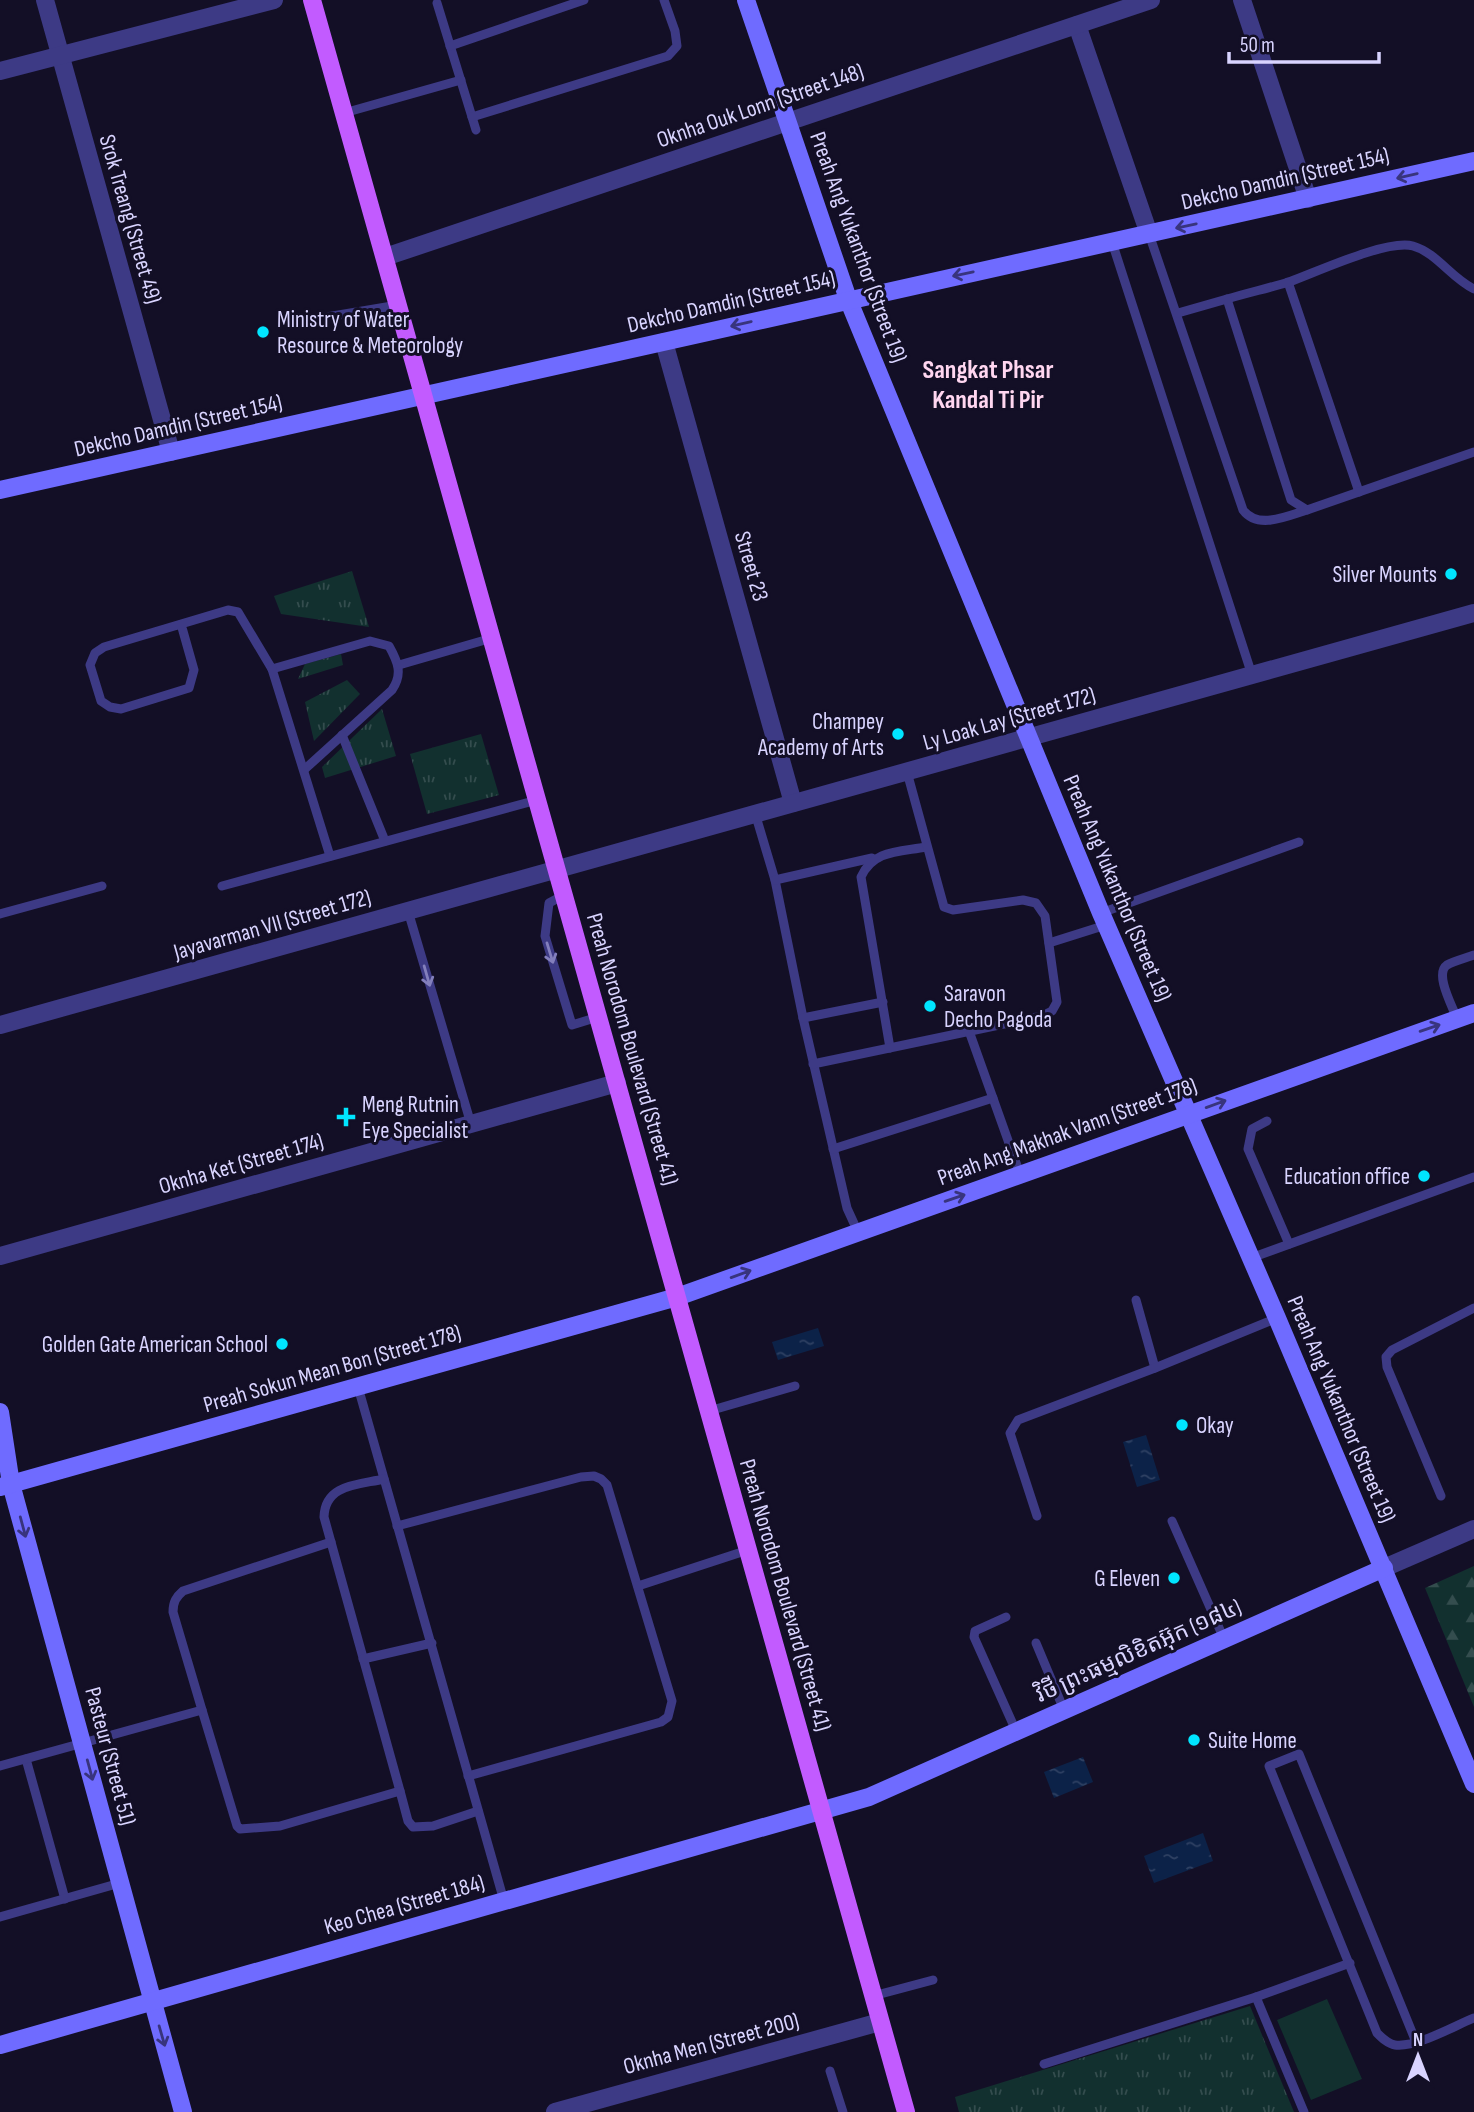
<svg xmlns="http://www.w3.org/2000/svg" width="1474" height="2112" viewBox="0 0 1474 2112" font-family="'Sofia Sans Condensed','Noto Sans Khmer',sans-serif">
	<style>
		.grass { fill: url(#grass-tufts) }
		.forest { fill: url(#forest-firs) }
		.pitch { fill: #12302f }
		.water { fill: url(#water-ripples) }
		.lines { fill: none; stroke-linecap: round; stroke-linejoin: round }
		.lane { stroke: #3d3a85; stroke-width: 9 }
		.street { stroke: #3d3a85; stroke-width: 18 }
		.secondary { stroke: #6f6bff; stroke-width: 18 }
		.primary { stroke: #c25bff; stroke-width: 18 }
		.oneway { stroke: #38347d }
		.oneway2 { stroke: #837fbc }
		.poi-dot { fill: #00e5ff; stroke: #130f26; stroke-width: 2.5 }
		.labels { text-anchor: middle; stroke-width: 6; stroke-linejoin: round; paint-order: stroke }
		.street-label { font-size: 23px; fill: #d9d4ff; stroke: #130f26 }
		.poi-label { font-size: 23px; fill: #d9d4ff; stroke: #130f26; text-anchor: start }
		.quarter-label { font-size: 26px; font-weight: bold; fill: #ffd6f0; stroke: #130f26 }
	</style>
	<defs>
		<pattern id="grass-tufts" width="24" height="20" patternUnits="userSpaceOnUse" patternTransform="scale(1.75)"><rect width="24" height="20" fill="#12302f"/><path d="M3 7l-1-3M5 7V3M7 7l1-3M15 17l-1-3M17 17v-4M19 17l1-3" fill="none" stroke="#344d4e"/></pattern>
		<pattern id="forest-firs" width="22" height="20" patternUnits="userSpaceOnUse" patternTransform="scale(1.75)"><rect width="22" height="20" fill="#12302f"/><path d="M5 1l3.5 6h-7zM16 11l3.5 6h-7z" fill="#344d4e"/></pattern>
		<pattern id="water-ripples" width="26" height="14" patternUnits="userSpaceOnUse" patternTransform="scale(1.75)"><rect width="26" height="14" fill="#0c2248"/><path d="M2 4q2-2 4 0t4 0M15 11q2-2 4 0t4 0" fill="none" stroke="#2f4163"/></pattern>
	</defs>
	<rect width="100%" height="100%" fill="#130f26"/>
	<g class="grass">
		<path d="M352,571L369,627L281,614L274,596Z"/>
		<path d="M341,654L343,665L298,679L305,664Z"/>
		<path d="M347,680L360,694L314,741L305,702Z"/>
		<path d="M382,709L396,756L325,778L322,767Z"/>
		<path d="M481,734L499,795L427,814L410,754Z"/>
		<path d="M1250,2006L1294,2112H959L955,2097Z"/>
	</g>
	<path class="forest" d="M1474,1566V1707L1425,1588Z"/>
	<path class="pitch" d="M1327,1999L1362,2079L1311,2100L1277,2020Z"/>
	<g class="water">
		<path d="M818,1328L824,1346L778,1360L772,1342Z"/>
		<path d="M1146,1435L1160,1480L1137,1487L1123,1442Z"/>
		<path d="M1083,1757L1093,1782L1054,1798L1044,1772Z"/>
		<path d="M1203,1833L1213,1861L1154,1883L1144,1856Z"/>
	</g>
	<g class="lines">
		<g class="lane">
			<path d="M437,3L476,130"/>
			<path d="M450,46L584,0"/>
			<path d="M344,113L461,80"/>
			<path d="M472,117L668,56L677,46L675,31L664,0"/>
			<path d="M1149,234L1243,510C1258,530 1287,516 1307,510"/>
			<path d="M1112,242L1252,675"/>
			<path d="M1288,282L1359,492"/>
			<path d="M1227,299C1247,293 1269,288 1289,282C1317,272 1387,239 1413,246C1437,253 1451,278 1474,289"/>
			<path d="M1178,313L1227,299L1291,500L1307,510L1474,452"/>
			<path d="M291,323L398,305"/>
			<path d="M181,624L194,670L189,688L121,709L110,707L101,701L90,665L95,653L104,647L228,610L238,612L272,669L370,641L389,646C398,662 403,674 392,690L305,769"/>
			<path d="M399,665L492,638"/>
			<path d="M272,669L330,856"/>
			<path d="M342,735L385,841"/>
			<path d="M755,813L775,880L803,1018L847,1208L858,1232"/>
			<path d="M775,880L872,858"/>
			<path d="M222,886L537,800"/>
			<path d="M564,895L549,903L545,936L572,1025L598,1017"/>
			<path d="M408,911L471,1124"/>
			<path d="M1101,913L1299,842"/>
			<path d="M0,914L102,886"/>
			<path d="M1049,943L1106,925"/>
			<path d="M803,1018L883,1002"/>
			<path d="M1457,1019C1453,1007 1434,974 1447,965C1454,961 1466,958 1474,955"/>
			<path d="M969,1031L1020,1174"/>
			<path d="M890,1048L861,877C873,850 899,852 926,847"/>
			<path d="M813,1064L1042,1016L1052,1011L1057,1002L1045,916L1036,903L1023,900L953,910L944,907L907,772"/>
			<path d="M1267,1121L1252,1129L1248,1149L1289,1244"/>
			<path d="M833,1149L993,1098"/>
			<path d="M1251,1258L1474,1177"/>
			<path d="M1136,1300L1155,1368"/>
			<path d="M358,1387L504,1901"/>
			<path d="M709,1411L795,1386"/>
			<path d="M384,1479C358,1485 325,1484 324,1517L400,1791L408,1821L413,1827L433,1826L478,1811"/>
			<path d="M1441,1496L1387,1367L1386,1357L1392,1350L1474,1308"/>
			<path d="M1037,1516L1010,1433L1018,1420L1155,1368L1277,1318"/>
			<path d="M1172,1521L1224,1639"/>
			<path d="M397,1526L581,1477L594,1476L601,1479L607,1485L672,1701L668,1717L661,1722L468,1776"/>
			<path d="M638,1586L748,1550"/>
			<path d="M1006,1617L975,1631L974,1637L1016,1731"/>
			<path d="M1036,1643L1064,1710"/>
			<path d="M363,1659L432,1643"/>
			<path d="M202,1710L237,1826L240,1829L280,1826L400,1791"/>
			<path d="M26,1759L65,1899"/>
			<path d="M0,1766L202,1710L173,1612C173,1602 176,1597 183,1591L331,1542"/>
			<path d="M0,1917L120,1883"/>
			<path d="M873,1996L933,1980"/>
			<path d="M1256,1997L1304,2112"/>
			<path d="M1416,2042L1299,1754L1269,1766L1377,2033C1382,2038 1388,2044 1395,2045C1416,2048 1454,2026 1474,2018"/>
			<path d="M1044,2064L1256,1997L1350,1963"/>
			<path d="M830,2071L843,2112"/>
		</g>
		<g class="street">
			<path d="M45,0L171,452"/>
			<path d="M1242,0L1308,199"/>
			<path d="M1077,25L1149,234"/>
			<path d="M0,71L274,0"/>
			<path d="M385,257L1151,0"/>
			<path d="M664,342L793,803"/>
			<path d="M0,1025L1474,613"/>
			<path d="M0,1256L617,1083"/>
			<path d="M1384,1568L1474,1529"/>
			<path d="M555,2112L880,2022"/>
		</g>
		<g class="secondary">
			<path d="M746,0L848,299L1101,913L1277,1318L1474,1784"/>
			<path d="M0,490L1474,161"/>
			<path d="M0,1412L11,1484L183,2112"/>
			<path d="M0,1487L677,1297L1474,1013"/>
			<path d="M0,2045L869,1797L1384,1568"/>
		</g>
		<path class="primary" d="M312,0L906,2112"/>
	</g>
	<defs><path id="oneway-shaft" d="M-6 0H5M1.5-3L5.5 0L1.5 3" fill="none" stroke-width="1.6" stroke-linecap="round" stroke-linejoin="round" transform="scale(1.75)"/></defs>
	<g class="oneway">
		<use href="#oneway-shaft" transform="translate(1407 176) rotate(167)"/>
		<use href="#oneway-shaft" transform="translate(1186 226) rotate(168)"/>
		<use href="#oneway-shaft" transform="translate(963 274) rotate(168)"/>
		<use href="#oneway-shaft" transform="translate(741 324) rotate(167)"/>
		<use href="#oneway-shaft" transform="translate(1430 1028) rotate(-19)"/>
		<use href="#oneway-shaft" transform="translate(1216 1104) rotate(-20)"/>
		<use href="#oneway-shaft" transform="translate(955 1198) rotate(-19)"/>
		<use href="#oneway-shaft" transform="translate(741 1274) rotate(-20)"/>
		<use href="#oneway-shaft" transform="translate(23 1527) rotate(75)"/>
		<use href="#oneway-shaft" transform="translate(90 1770) rotate(75)"/>
		<use href="#oneway-shaft" transform="translate(162 2036) rotate(74)"/>
	</g>
	<g class="oneway2">
		<use href="#oneway-shaft" transform="translate(550 953) rotate(73)"/>
		<use href="#oneway-shaft" transform="translate(427 976) rotate(74)"/>
	</g>
	<g class="poi-dot">
		<circle cx="263" cy="332" r="7"/>
		<circle cx="1451" cy="574" r="7"/>
		<circle cx="898" cy="734" r="7"/>
		<circle cx="930" cy="1006" r="7"/>
		<path d="M342.5 1106.5h7v7h7v7h-7v7h-7v-7h-7v-7h7z"/>
		<circle cx="1424" cy="1176" r="7"/>
		<circle cx="282" cy="1344" r="7"/>
		<circle cx="1182" cy="1425" r="7"/>
		<circle cx="1174" cy="1578" r="7"/>
		<circle cx="1194" cy="1740" r="7"/>
	</g>
	<g class="labels">
		<g class="street-label">
			<text transform="translate(760 105) rotate(-19)" y="8">Oknha Ouk Lonn (Street 148)</text>
			<text transform="translate(1285 178) rotate(-13)" y="8">Dekcho Damdin (Street 154)</text>
			<text transform="translate(131 219) rotate(74)" y="8">Srok Treang (Street 49)</text>
			<text transform="translate(859 247) rotate(70)" y="8">Preah Ang Yukanthor (Street 19)</text>
			<text transform="translate(731 301) rotate(-13)" y="8">Dekcho Damdin (Street 154)</text>
			<text transform="translate(178 425) rotate(-13)" y="8">Dekcho Damdin (Street 154)</text>
			<text transform="translate(752 566) rotate(74)" y="8">Street 23</text>
			<text transform="translate(1009 718) rotate(-16)" y="8">Ly Loak Lay (Street 172)</text>
			<text transform="translate(1118 888) rotate(67)" y="8">Preah Ang Yukanthor (Street 19)</text>
			<text transform="translate(272 924) rotate(-16)" y="8">Jayavarman VII (Street 172)</text>
			<text transform="translate(633 1049) rotate(74)" y="8">Preah Norodom Boulevard (Street 41)</text>
			<text transform="translate(1067 1131) rotate(-20)" y="8">Preah Ang Makhak Vann (Street 178)</text>
			<text transform="translate(241 1163) rotate(-16)" y="8">Oknha Ket (Street 174)</text>
			<text transform="translate(332 1368) rotate(-16)" y="8">Preah Sokun Mean Bon (Street 178)</text>
			<text transform="translate(1342 1409) rotate(67)" y="8">Preah Ang Yukanthor (Street 19)</text>
			<text transform="translate(786 1595) rotate(74)" y="8">Preah Norodom Boulevard (Street 41)</text>
			<text transform="translate(1138 1650) rotate(-24)" y="8">វិថី ព្រះធម្មលិខិតអ៊ុក (១៨៤)</text>
			<text transform="translate(111 1756) rotate(75)" y="8">Pasteur (Street 51)</text>
			<text transform="translate(404 1904) rotate(-16)" y="8">Keo Chea (Street 184)</text>
			<text transform="translate(711 2043) rotate(-15)" y="8">Oknha Men (Street 200)</text>
		</g>
		<g class="poi-label">
			<text x="277" y="327">Ministry of Water<tspan x="277" dy="26">Resource &amp; Meteorology</tspan></text>
			<text x="1437" y="582" text-anchor="end">Silver Mounts</text>
			<text x="884" y="729" text-anchor="end">Champey<tspan x="884" dy="26">Academy of Arts</tspan></text>
			<text x="944" y="1001">Saravon<tspan x="944" dy="26">Decho Pagoda</tspan></text>
			<text x="362" y="1112">Meng Rutnin<tspan x="362" dy="26">Eye Specialist</tspan></text>
			<text x="1410" y="1184" text-anchor="end">Education office</text>
			<text x="268" y="1352" text-anchor="end">Golden Gate American School</text>
			<text x="1196" y="1433">Okay</text>
			<text x="1160" y="1586" text-anchor="end">G Eleven</text>
			<text x="1208" y="1748">Suite Home</text>
		</g>
		<g class="quarter-label">
			<text x="988" y="378">Sangkat Phsar<tspan x="988" dy="30">Kandal Ti Pir</tspan></text>
		</g>
	</g>
	<g transform="translate(1418 2056)" stroke="#130f26" stroke-width="5" paint-order="stroke">
	<path d="M0-5L12 26L0 18L-12 26Z" fill="#d9d4ff"/>
	<text y="-10" font-size="19" font-weight="bold" text-anchor="middle" fill="#d9d4ff">N</text>
	</g>
	<path d="M1229 52v10h150v-10" fill="none" stroke="#d9d4ff" stroke-width="3.5"/>
	<text x="1240" y="52" font-size="21" fill="#d9d4ff" stroke="#130f26" stroke-width="5" paint-order="stroke">50 m</text>
</svg>
